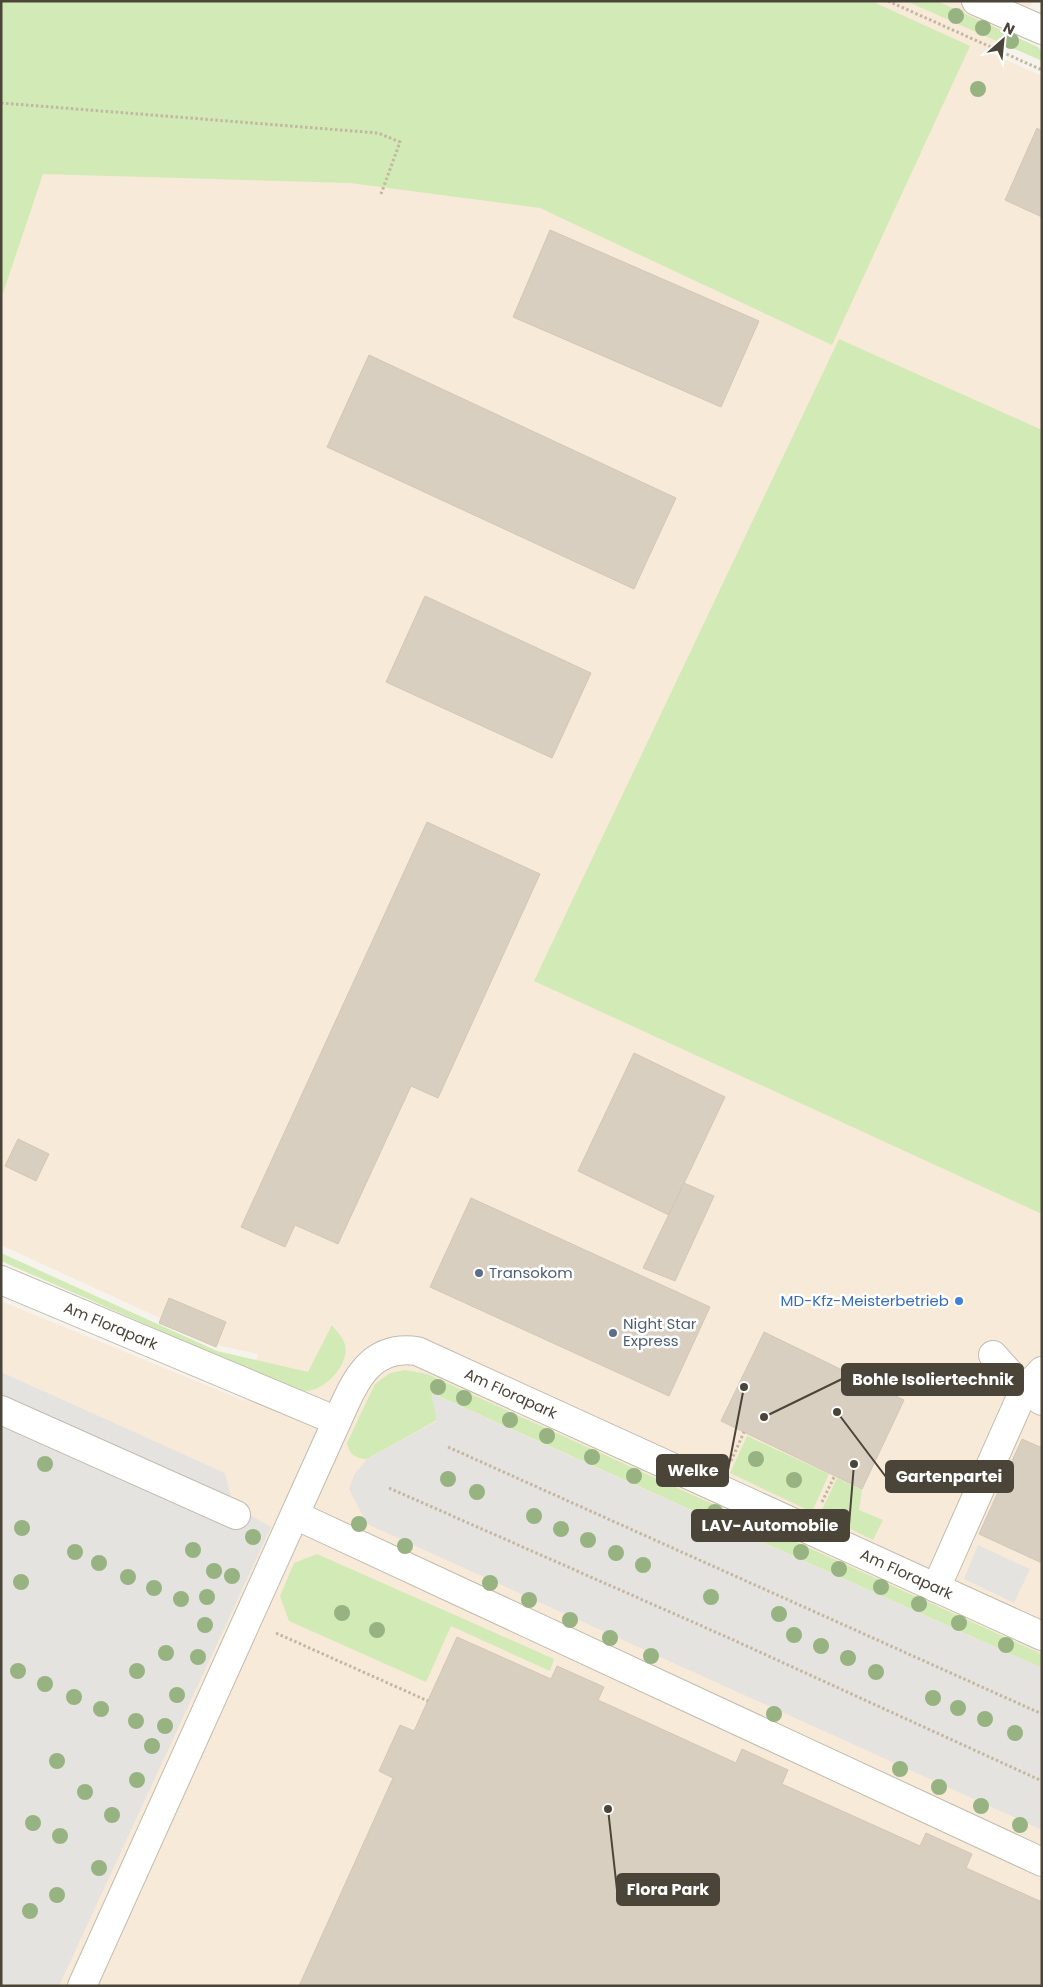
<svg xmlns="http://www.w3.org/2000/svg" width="1043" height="1987" viewBox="0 0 1043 1987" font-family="Poppins,sans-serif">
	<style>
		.commercial { fill: #f7ead8 }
		.green { fill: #d2eab5 }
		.parking { fill: #e5e3e0 }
		.building { fill: #d8cfc1; stroke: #d3c7b4 }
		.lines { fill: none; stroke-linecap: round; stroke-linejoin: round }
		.minor-casing { stroke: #c2bbae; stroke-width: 30 }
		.path { stroke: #c4b79f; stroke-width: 3; stroke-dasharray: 2.5 2.5; stroke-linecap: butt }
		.minor { stroke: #fff; stroke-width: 28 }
		.tree { fill: #97b381 }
		.service-dot { fill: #5c6f8a; stroke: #fff; stroke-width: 2 }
		.shop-dot { fill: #3f7fe0; stroke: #fff; stroke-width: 2 }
		.labels { text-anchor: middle; stroke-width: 5; stroke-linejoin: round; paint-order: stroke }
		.service-label { font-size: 15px; fill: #4e5e75; stroke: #fff; text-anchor: start }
		.shop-label { font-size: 15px; fill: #366cbe; stroke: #fff; text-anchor: end }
		.street-label { font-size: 15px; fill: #4b4439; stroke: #fff }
		.leader { fill: none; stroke: #4b4439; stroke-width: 2 }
		.callout-dot { fill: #4b4439; stroke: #fff; stroke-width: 2 }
		.callout { fill: #4b4439; stroke: #4b4439; stroke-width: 2 }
		.callout-label { font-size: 16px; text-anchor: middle; font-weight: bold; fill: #fff }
	</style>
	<rect width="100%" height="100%" fill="#f6f3ec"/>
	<path class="commercial" d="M1,1H1035L986,51L1042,76V1986H1V1301L245,1401L258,1354L221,1346L1,1245Z"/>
	<g class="green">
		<path d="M1,1H871L970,46L832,345L540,208L350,183L43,174L1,299Z"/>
		<path d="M906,1H937L1038,47L1042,52V61Z"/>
		<path d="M839,339L1042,430V1214L534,981Z"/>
		<path d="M1,1253L217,1351L308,1372L332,1325C336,1331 343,1337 345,1345C350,1364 325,1391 305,1391C298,1390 289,1386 282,1384L1,1261Z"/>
		<path d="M405,1370L427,1374L1042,1654V1668L432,1393L437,1420L367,1459C356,1459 349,1454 347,1443L375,1384L390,1373Z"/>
		<path d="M747,1436L829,1474L812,1512L730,1473Z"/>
		<path d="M837,1478L862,1490L859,1510L883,1520L873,1540L820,1514Z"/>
		<path d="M317,1554L554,1659L550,1671L451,1626L426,1682L289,1621L280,1596L294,1563Z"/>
	</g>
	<g class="parking">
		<path d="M1,1372L225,1473L233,1505L271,1527L59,1986H1Z"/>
		<path d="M431,1393L1042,1668V1830L367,1524L349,1489L354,1475L367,1459L437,1421Z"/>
		<path d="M978,1545L1030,1569L1014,1603L964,1579Z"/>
	</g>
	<g class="building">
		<path d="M1037,128L1042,131V217L1005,200Z"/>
		<path d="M550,230L759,321L721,407L513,317Z"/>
		<path d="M369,355L676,498L634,589L327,447Z"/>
		<path d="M425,596L591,673L552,758L386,682Z"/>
		<path d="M427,822L540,874L438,1098L411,1086L338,1244L295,1225L285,1247L241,1227Z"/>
		<path d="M634,1053L725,1097L669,1215L578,1171Z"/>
		<path d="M18,1139L49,1154L36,1181L5,1166Z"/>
		<path d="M684,1183L714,1196L675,1281L643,1268Z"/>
		<path d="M471,1198L710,1307L669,1396L430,1287Z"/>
		<path d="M169,1298L226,1322L216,1347L159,1323Z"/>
		<path d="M764,1332L904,1400L862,1489L721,1421Z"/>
		<path d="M1022,1439L1042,1448V1563L979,1534Z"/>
		<path d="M457,1637L551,1679L557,1666L604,1687L598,1700L736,1763L742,1749L788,1770L782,1784L920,1846L926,1833L972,1854L966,1868L1042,1902V1986H299L393,1778L379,1771L400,1725L414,1731Z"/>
	</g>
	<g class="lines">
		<defs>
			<g id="minor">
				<path d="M976,1L1042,30"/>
				<path id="s1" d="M1,1280L337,1421C354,1384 368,1344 417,1351L1042,1636"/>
				<path d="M993,1355L1024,1390L1042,1401"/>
				<path d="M1,1410L236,1515"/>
				<path d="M295,1515L1042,1862"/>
				<path d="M936,1588L1024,1390L1042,1371"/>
				<path d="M82,1986L337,1421"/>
			</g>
		</defs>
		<use href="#minor" class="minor-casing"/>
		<g class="path">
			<path d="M888,1L1042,70"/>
			<path d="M1,103L378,133L400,142L381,194"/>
			<path d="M448,1447L1042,1714"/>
			<path d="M731,1461L744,1432"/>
			<path d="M389,1488L729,1638L1042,1781"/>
			<path d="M822,1502L835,1475"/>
			<path d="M276,1633L428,1701"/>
		</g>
		<use href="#minor" class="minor"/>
	</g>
	<g class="tree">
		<circle cx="956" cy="16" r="8"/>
		<circle cx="983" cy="28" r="8"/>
		<circle cx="1011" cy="41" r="8"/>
		<circle cx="978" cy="89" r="8"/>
		<circle cx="438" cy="1387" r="8"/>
		<circle cx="464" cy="1398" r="8"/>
		<circle cx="510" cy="1420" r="8"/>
		<circle cx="547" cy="1436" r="8"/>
		<circle cx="592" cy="1457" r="8"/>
		<circle cx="756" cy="1459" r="8"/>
		<circle cx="45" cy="1464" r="8"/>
		<circle cx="634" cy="1476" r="8"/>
		<circle cx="448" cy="1479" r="8"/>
		<circle cx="794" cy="1480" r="8"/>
		<circle cx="477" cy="1492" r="8"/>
		<circle cx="715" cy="1512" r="8"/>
		<circle cx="534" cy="1516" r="8"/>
		<circle cx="359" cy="1524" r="8"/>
		<circle cx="22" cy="1528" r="8"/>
		<circle cx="561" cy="1529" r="8"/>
		<circle cx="253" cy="1537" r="8"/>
		<circle cx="588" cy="1540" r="8"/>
		<circle cx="405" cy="1546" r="8"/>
		<circle cx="193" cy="1550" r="8"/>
		<circle cx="75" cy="1552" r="8"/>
		<circle cx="801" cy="1552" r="8"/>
		<circle cx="616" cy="1553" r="8"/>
		<circle cx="99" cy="1563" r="8"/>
		<circle cx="643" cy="1565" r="8"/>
		<circle cx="839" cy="1569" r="8"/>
		<circle cx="214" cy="1571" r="8"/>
		<circle cx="232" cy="1576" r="8"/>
		<circle cx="128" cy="1577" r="8"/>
		<circle cx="21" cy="1582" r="8"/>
		<circle cx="490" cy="1583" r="8"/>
		<circle cx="881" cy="1587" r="8"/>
		<circle cx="154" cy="1588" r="8"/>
		<circle cx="207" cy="1597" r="8"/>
		<circle cx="711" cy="1597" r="8"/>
		<circle cx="181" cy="1599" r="8"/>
		<circle cx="529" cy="1600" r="8"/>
		<circle cx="919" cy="1604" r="8"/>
		<circle cx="342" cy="1613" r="8"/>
		<circle cx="779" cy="1614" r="8"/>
		<circle cx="570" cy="1620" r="8"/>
		<circle cx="959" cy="1623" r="8"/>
		<circle cx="205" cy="1625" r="8"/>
		<circle cx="377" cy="1630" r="8"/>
		<circle cx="794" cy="1635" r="8"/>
		<circle cx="610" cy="1638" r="8"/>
		<circle cx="1006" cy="1645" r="8"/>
		<circle cx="821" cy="1646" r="8"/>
		<circle cx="166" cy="1653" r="8"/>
		<circle cx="651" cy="1656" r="8"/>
		<circle cx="198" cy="1657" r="8"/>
		<circle cx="848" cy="1658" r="8"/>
		<circle cx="18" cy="1671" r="8"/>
		<circle cx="137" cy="1671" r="8"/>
		<circle cx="876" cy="1672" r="8"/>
		<circle cx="45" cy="1684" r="8"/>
		<circle cx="177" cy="1695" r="8"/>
		<circle cx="74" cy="1697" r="8"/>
		<circle cx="933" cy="1698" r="8"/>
		<circle cx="958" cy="1708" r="8"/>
		<circle cx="101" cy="1709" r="8"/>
		<circle cx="774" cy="1714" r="8"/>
		<circle cx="985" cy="1719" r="8"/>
		<circle cx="136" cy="1721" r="8"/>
		<circle cx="165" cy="1726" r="8"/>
		<circle cx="1015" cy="1733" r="8"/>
		<circle cx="152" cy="1746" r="8"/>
		<circle cx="57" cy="1761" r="8"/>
		<circle cx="900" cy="1769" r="8"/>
		<circle cx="137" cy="1780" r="8"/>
		<circle cx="939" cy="1787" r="8"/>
		<circle cx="85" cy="1792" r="8"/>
		<circle cx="981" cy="1806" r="8"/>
		<circle cx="112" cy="1815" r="8"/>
		<circle cx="33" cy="1823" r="8"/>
		<circle cx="1020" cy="1825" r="8"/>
		<circle cx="60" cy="1836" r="8"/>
		<circle cx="99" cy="1868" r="8"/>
		<circle cx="57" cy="1895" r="8"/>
		<circle cx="30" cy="1911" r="8"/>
	</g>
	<g class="service-dot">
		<circle cx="479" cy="1273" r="5"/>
		<circle cx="613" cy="1333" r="5"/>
	</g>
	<circle class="shop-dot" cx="959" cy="1301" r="5"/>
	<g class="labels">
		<g class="service-label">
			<text x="489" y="1278">Transokom</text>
			<text x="623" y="1329">Night Star<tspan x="623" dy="17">Express</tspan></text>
		</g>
		<g class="shop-label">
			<text x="949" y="1306">MD-Kfz-Meisterbetrieb</text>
		</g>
		<g class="street-label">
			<text dy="5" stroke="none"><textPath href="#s1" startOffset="119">Am Florapark</textPath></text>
			<text dy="5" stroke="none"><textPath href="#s1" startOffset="584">Am Florapark</textPath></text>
			<text dy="5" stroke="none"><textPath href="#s1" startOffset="1019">Am Florapark</textPath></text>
		</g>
	</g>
	<path class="leader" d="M764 1417L842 1379M744 1387L728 1470M837 1412L886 1477M854 1464L849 1525M608 1809L617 1890"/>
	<g class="callout-dot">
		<circle cx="764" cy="1417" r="5"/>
		<circle cx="744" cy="1387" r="5"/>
		<circle cx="837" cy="1412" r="5"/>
		<circle cx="854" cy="1464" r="5"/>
		<circle cx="608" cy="1809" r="5"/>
	</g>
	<g class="callout">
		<rect x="842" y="1364" width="181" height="31" rx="5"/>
		<rect x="657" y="1455" width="71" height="31" rx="5"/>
		<rect x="886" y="1461" width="127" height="31" rx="5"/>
		<rect x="692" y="1510" width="157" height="31" rx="5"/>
		<rect x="617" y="1874" width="102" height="31" rx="5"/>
	</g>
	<g class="callout-label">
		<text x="933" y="1385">Bohle Isoliertechnik</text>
		<text x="693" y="1476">Welke</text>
		<text x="949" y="1482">Gartenpartei</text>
		<text x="770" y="1531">LAV-Automobile</text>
		<text x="668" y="1895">Flora Park</text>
	</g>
	<rect width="1043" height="1987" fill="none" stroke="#4b4439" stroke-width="5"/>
	<g transform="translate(1003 40) rotate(27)" stroke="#ffffff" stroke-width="4" paint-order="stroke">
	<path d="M0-4L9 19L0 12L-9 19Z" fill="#4b4439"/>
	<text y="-8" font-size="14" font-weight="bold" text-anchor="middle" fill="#4b4439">N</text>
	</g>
</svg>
